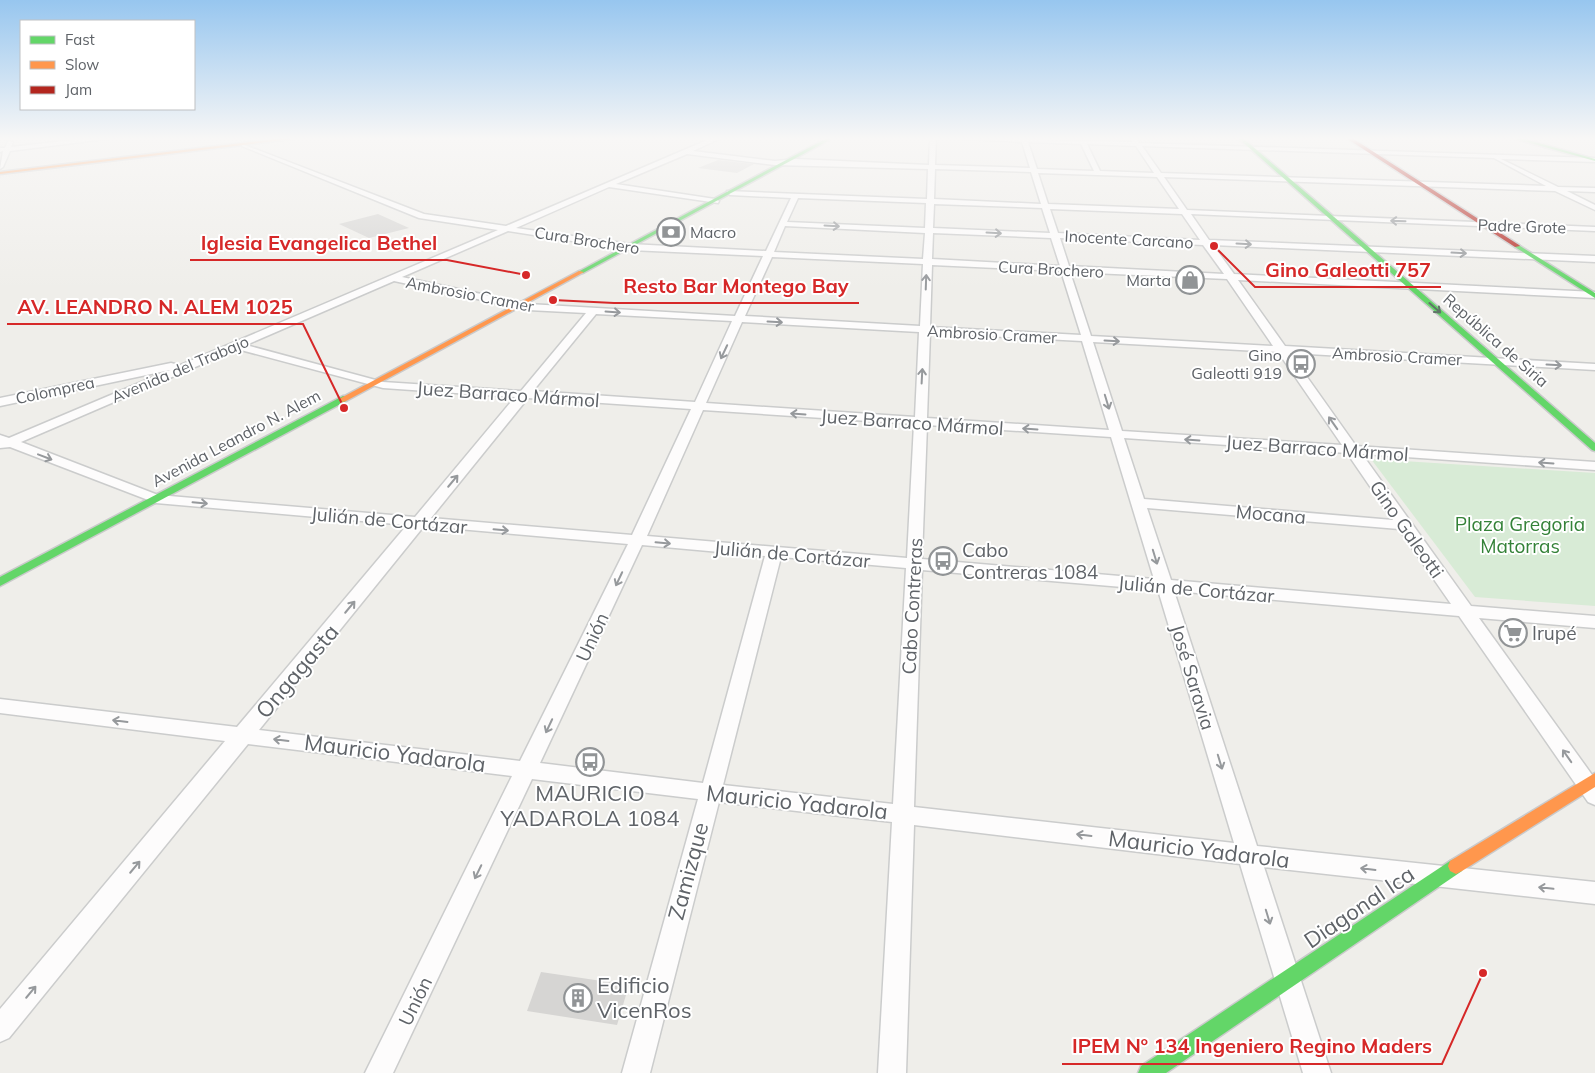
<svg xmlns="http://www.w3.org/2000/svg" width="1595" height="1073" viewBox="0 0 1595 1073" font-family="Mulish,sans-serif">
	<style>
		.green { fill: #d8ebd6 }
		.building { fill: #d6d5d3 }
		.lines { fill: none; stroke-linecap: round; stroke-linejoin: round }
		.street-casing { stroke: #cbcccc; stroke-width: 3 }
		.fast-casing { stroke: #cacacb; stroke-width: 3 }
		.slow-casing { stroke: #cacacb; stroke-width: 3 }
		.jam-casing { stroke: #cacacb; stroke-width: 3 }
		.street { fill: #fdfcfc; fill-rule: evenodd }
		.fast { fill: #63d668; fill-rule: evenodd }
		.slow { fill: #ff974d; fill-rule: evenodd }
		.jam { fill: #b3261e; fill-rule: evenodd }
		.rail { stroke: #e4e4e4; stroke-width: 2; stroke-dasharray: 0.5 2.5; stroke-linecap: butt }
		.oneway { stroke: #96999c }
		.oneway2 { stroke: #607468 }
		.labels { text-anchor: middle; stroke-width: 4; stroke-linejoin: round; paint-order: stroke }
		.far-street-label { font-size: 16px; fill: #5f6368; stroke: #fff }
		.far-poi-label { font-size: 16px; fill: #5f6368; stroke: #fff; text-anchor: end }
		.street-label { font-size: 19px; fill: #5f6368; stroke: #fff }
		.park-label { font-size: 19px; fill: #348238; stroke: #fff }
		.poi-label { font-size: 19px; fill: #5f6368; stroke: #fff; text-anchor: start }
		.near-street-label { font-size: 22px; fill: #5f6368; stroke: #fff }
		.near-poi-label { font-size: 22px; fill: #5f6368; stroke: #fff }
		.leader { fill: none; stroke: #d62828; stroke-width: 2 }
		.callout-dot { fill: #d62828; stroke: #fff; stroke-width: 2 }
		.callout-label { font-size: 20px; text-anchor: middle; font-weight: bold; fill: #d62828; stroke: #fff; stroke-width: 4; stroke-linejoin: round; paint-order: stroke }
	</style>
	<rect width="100%" height="100%" fill="#efeeea"/>
	<path class="green" d="M1371,459L1595,473V606L1475,597Z"/>
	<g class="building">
		<path d="M718,160L754,164L737,173L698,168Z"/>
		<path d="M378,214L409,228L369,238L339,224Z"/>
		<path d="M541,972L629,985L617,1025L527,1011Z"/>
	</g>
	<g class="lines">
		<defs>
			<g id="street">
				<path d="M90,138H113L10,151L3,167L0,169L3,151L0,152V148H5L8,141L13,142L11,147Z"/>
				<path d="M712,138H721L693,151L775,161L796,159L929,165L930,138H936L935,165L1030,168L1022,142L947,138L1133,142L1130,138H1136L1139,143L1595,158V162L1501,159L1558,187L1595,188V192L1567,191L1595,205V210L1555,191L1164,177L1187,210L1595,227V231L1191,214L1209,240L1595,256V262L1213,245L1234,274L1595,292V298L1238,280L1285,346L1595,364V370L1290,353L1356,446L1595,462V470L1362,454L1471,606L1595,616V628L1479,618L1595,779V805L1588,802L1459,616L1174,591L1257,846L1595,882V904L1264,867L1331,1073H1303L1240,864L914,825L906,1073H878L892,822L719,802L650,1073H622L698,799L532,779L393,1073H365L512,776L248,744L9,1038L0,1042V1009L225,741L0,713V699L237,727L407,525L156,503L10,447L0,448V435L9,438L170,370L0,406V398L171,363L175,364L176,367L498,230L419,218L242,146V144L424,214L506,226ZM1028,142L1081,144L1094,171L1037,169ZM1087,144L1136,146L1154,173L1100,171ZM1142,146L1494,158L1546,186L1161,173ZM687,154L775,165L928,169L927,199L727,191L730,195L791,198L766,251L630,244L516,228L609,187L718,203L719,201L715,199L616,184ZM935,169L1031,172L1041,204L934,199ZM1038,173L1157,177L1179,209L1048,204ZM798,198L926,203L925,228L787,222ZM934,204L1042,208L1050,233L933,228ZM1050,209L1182,214L1200,240L1058,233ZM785,226L925,233L923,259L774,252ZM508,231L630,250L763,256L735,316L528,304L402,277ZM933,233L1051,238L1060,266L932,259ZM1060,238L1203,245L1224,274L1069,266ZM772,257L923,264L920,326L745,316ZM932,265L1061,271L1081,335L930,327ZM1070,272L1227,279L1273,346L1091,336ZM394,281L528,310L586,313L521,391L383,382L246,345ZM596,314L732,321L695,402L533,391ZM742,322L919,332L915,417L706,403ZM930,333L1082,341L1109,430L927,418ZM1093,342L1278,352L1342,445L1122,431ZM237,349L383,388L515,397L415,517L158,495L21,442ZM528,398L691,409L632,535L431,518ZM703,410L914,424L907,558L647,536ZM927,425L1111,437L1154,579L922,559ZM1124,438L1347,453L1393,520L1144,499ZM1147,508L1399,529L1451,604L1171,580ZM424,526L628,544L520,761L259,730ZM642,545L765,556L703,783L540,763ZM781,557L906,568L893,804L723,785ZM922,570L1158,590L1234,843L914,807Z"/>
			</g>
			<g id="fast">
				<path d="M827,138H833L583,273L578,272Z"/>
				<path d="M1243,138L1595,443V451L1592,450L1238,138Z"/>
				<path d="M1521,138L1595,159V161L1512,138Z"/>
				<path d="M1517,244L1595,293V298L1515,247V245Z"/>
				<path d="M343,396L346,397V401L0,586V577Z"/>
				<path d="M1456,858L1462,861L1464,866L1462,871L1166,1073H1138L1141,1066L1450,861Z"/>
			</g>
			<g id="slow">
				<path d="M284,138H301L0,174V172Z"/>
				<path d="M579,271L584,272L346,401L343,402L339,399Z"/>
				<path d="M1595,773V787L1462,871L1456,874L1450,871L1448,866L1450,861Z"/>
			</g>
			<path id="jam" d="M1352,138L1519,245L1520,246L1515,247L1346,138Z"/>
		</defs>
		<use href="#street" class="street-casing"/>
		<use href="#fast" class="fast-casing"/>
		<use href="#slow" class="slow-casing"/>
		<use href="#jam" class="jam-casing"/>
		<use href="#street" class="street"/>
		<use href="#fast" class="fast"/>
		<use href="#slow" class="slow"/>
		<use href="#jam" class="jam"/>
		<path class="rail" d="M0,177L332,138"/>
	</g>
	<defs><path id="oneway-shaft" d="M-6 0H5M1.5-3L5.5 0L1.5 3" fill="none" stroke-width="1.6" stroke-linecap="round" stroke-linejoin="round" transform="scale(1.25)"/></defs>
	<g class="oneway">
		<use href="#oneway-shaft" transform="translate(1398 221) rotate(-178)"/>
		<use href="#oneway-shaft" transform="translate(832 226) rotate(3)"/>
		<use href="#oneway-shaft" transform="translate(994 233) rotate(3)"/>
		<use href="#oneway-shaft" transform="translate(1244 244) rotate(3)"/>
		<use href="#oneway-shaft" transform="translate(1459 253) rotate(3)"/>
		<use href="#oneway-shaft" transform="translate(926 282) rotate(-88)"/>
		<use href="#oneway-shaft" transform="translate(613 312) rotate(4)"/>
		<use href="#oneway-shaft" transform="translate(775 322) rotate(3)"/>
		<use href="#oneway-shaft" transform="translate(1112 341) rotate(3)"/>
		<use href="#oneway-shaft" transform="translate(724 352) rotate(115)"/>
		<use href="#oneway-shaft" transform="translate(1554 365) rotate(3)"/>
		<use href="#oneway-shaft" transform="translate(922 376) rotate(-87)"/>
		<use href="#oneway-shaft" transform="translate(1107 402) rotate(73)"/>
		<use href="#oneway-shaft" transform="translate(798 414) rotate(-176)"/>
		<use href="#oneway-shaft" transform="translate(1333 423) rotate(-125)"/>
		<use href="#oneway-shaft" transform="translate(1030 429) rotate(-176)"/>
		<use href="#oneway-shaft" transform="translate(1192 440) rotate(-176)"/>
		<use href="#oneway-shaft" transform="translate(45 457) rotate(21)"/>
		<use href="#oneway-shaft" transform="translate(1546 463) rotate(-176)"/>
		<use href="#oneway-shaft" transform="translate(453 481) rotate(-50)"/>
		<use href="#oneway-shaft" transform="translate(200 503) rotate(5)"/>
		<use href="#oneway-shaft" transform="translate(501 530) rotate(5)"/>
		<use href="#oneway-shaft" transform="translate(663 543) rotate(5)"/>
		<use href="#oneway-shaft" transform="translate(1155 557) rotate(73)"/>
		<use href="#oneway-shaft" transform="translate(619 579) rotate(115)"/>
		<use href="#oneway-shaft" transform="translate(350 607) rotate(-50)"/>
		<use href="#oneway-shaft" transform="translate(120 721) rotate(-173)"/>
		<use href="#oneway-shaft" transform="translate(549 726) rotate(115)"/>
		<use href="#oneway-shaft" transform="translate(281 740) rotate(-173)"/>
		<use href="#oneway-shaft" transform="translate(1567 756) rotate(-125)"/>
		<use href="#oneway-shaft" transform="translate(1220 762) rotate(73)"/>
		<use href="#oneway-shaft" transform="translate(1084 835) rotate(-173)"/>
		<use href="#oneway-shaft" transform="translate(135 867) rotate(-50)"/>
		<use href="#oneway-shaft" transform="translate(1368 869) rotate(-173)"/>
		<use href="#oneway-shaft" transform="translate(478 872) rotate(116)"/>
		<use href="#oneway-shaft" transform="translate(1546 888) rotate(-174)"/>
		<use href="#oneway-shaft" transform="translate(1268 917) rotate(73)"/>
		<use href="#oneway-shaft" transform="translate(31 992) rotate(-50)"/>
	</g>
	<use class="oneway2" href="#oneway-shaft" transform="translate(1435 308) rotate(41)"/>
	<linearGradient id="sky" x2="0" y2="1"><stop stop-color="#97c6ef"/><stop offset="0.48" stop-color="#f8f7f6"/><stop offset="1" stop-color="#f8f7f6" stop-opacity="0"/></linearGradient>
	<rect width="1595" height="289" fill="url(#sky)"/>
	<defs>
		<symbol id="bank-ring" viewBox="-11 -11 22 22"><circle r="9.5" fill="#fff" stroke="#919496" stroke-width="1.5"/><path d="M-6-4H6V4H-6ZM0-2.3a2.3 2.3 0 1 0 0 4.6a2.3 2.3 0 1 0 0-4.6Z" fill="#919496"/></symbol>
		<symbol id="shop-ring" viewBox="-11 -11 22 22"><circle r="9.5" fill="#fff" stroke="#919496" stroke-width="1.5"/><path d="M-5-2.5h2.3a2.7 3.5 0 0 1 5.4 0H5L5.5 6h-11ZM-1.5-2.5h3a1.5 2.3 0 0 0-3 0Z" fill="#919496"/></symbol>
		<symbol id="bus-ring" viewBox="-11 -11 22 22"><circle r="9.5" fill="#fff" stroke="#919496" stroke-width="1.5"/><path d="M-5-6H5V4H4V6H2V4H-2V6H-4V4H-5ZM-3.5-4V0h7V-4ZM-3.5 1.2v1.5H-2V1.2ZM2 1.2v1.5H3.5V1.2Z" fill="#919496"/></symbol>
		<symbol id="supermarket-ring" viewBox="-11 -11 22 22"><circle r="9.5" fill="#fff" stroke="#919496" stroke-width="1.5"/><path d="M-6-5.5h2.5l.6 2H6L4.5 2H-2.5L-4.4-4H-6ZM-1.5 3.2a1.3 1.3 0 1 0 .1 0ZM3 3.2a1.3 1.3 0 1 0 .1 0Z" fill="#919496"/></symbol>
		<symbol id="building-ring" viewBox="-11 -11 22 22"><circle r="9.5" fill="#fff" stroke="#919496" stroke-width="1.5"/><path d="M-4-6H4V6H1V3H-1V6H-4ZM-2.5-4.3h1.7v1.8h-1.7ZM.8-4.3h1.7v1.8H.8ZM-2.5-1h1.7V.8h-1.7ZM.8-1h1.7V.8H.8Z" fill="#919496"/></symbol>
	</defs>
	<g fill-rule="evenodd">
		<use href="#bank-ring" x="655" y="216" width="32" height="32"/>
		<use href="#shop-ring" x="1174" y="264" width="32" height="32"/>
		<use href="#bus-ring" x="1285" y="348" width="32" height="32"/>
		<use href="#bus-ring" x="927" y="545" width="32" height="32"/>
		<use href="#supermarket-ring" x="1497" y="617" width="32" height="32"/>
		<use href="#bus-ring" x="574" y="746" width="32" height="32"/>
		<use href="#building-ring" x="562" y="982" width="32" height="32"/>
	</g>
	<g class="labels">
		<g class="far-street-label">
			<text transform="translate(1522 226) rotate(2)" y="6">Padre Grote</text>
			<text transform="translate(1129 239) rotate(3)" y="6">Inocente Carcano</text>
			<text transform="translate(587 240) rotate(9)" y="6">Cura Brochero</text>
			<text transform="translate(1051 269) rotate(3)" y="6">Cura Brochero</text>
			<text transform="translate(470 294) rotate(11)" y="6">Ambrosio Cramer</text>
			<text transform="translate(992 334) rotate(3)" y="6">Ambrosio Cramer</text>
			<text transform="translate(1496 340) rotate(41)" y="6">República de Siria</text>
			<text transform="translate(1397 356) rotate(3)" y="6">Ambrosio Cramer</text>
			<text transform="translate(180 369) rotate(-23)" y="6">Avenida del Trabajo</text>
			<text transform="translate(55 390) rotate(-12)" y="6">Colomprea</text>
			<text transform="translate(236 438) rotate(-28)" y="6">Avenida Leandro N. Alem</text>
		</g>
		<g class="far-poi-label">
			<text x="690" y="238" text-anchor="start">Macro</text>
			<text x="1171" y="286">Marta</text>
			<text x="1282" y="361">Gino<tspan x="1282" dy="18">Galeotti 919</tspan></text>
		</g>
		<g class="street-label">
			<text transform="translate(508 394) rotate(4)" y="7">Juez Barraco Mármol</text>
			<text transform="translate(912 422) rotate(4)" y="7">Juez Barraco Mármol</text>
			<text transform="translate(1317 448) rotate(4)" y="7">Juez Barraco Mármol</text>
			<text transform="translate(1271 514) rotate(5)" y="7">Mocana</text>
			<text transform="translate(389 520) rotate(5)" y="7">Julián de Cortázar</text>
			<text transform="translate(1407 529) rotate(55)" y="7">Gino Galeotti</text>
			<text transform="translate(792 554) rotate(5)" y="7">Julián de Cortázar</text>
			<text transform="translate(1196 589) rotate(5)" y="7">Julián de Cortázar</text>
			<text transform="translate(912 606) rotate(-87)" y="7">Cabo Contreras</text>
			<text transform="translate(592 637) rotate(-65)" y="7">Unión</text>
			<text transform="translate(1193 677) rotate(73)" y="7">José Saravia</text>
			<text transform="translate(415 1001) rotate(-64)" y="7">Unión</text>
		</g>
		<g class="park-label">
			<text x="1520" y="531">Plaza Gregoria<tspan x="1520" dy="22">Matorras</tspan></text>
		</g>
		<g class="poi-label">
			<text x="962" y="557">Cabo<tspan x="962" dy="22">Contreras 1084</tspan></text>
			<text x="1532" y="640">Irupé</text>
		</g>
		<g class="near-street-label">
			<text transform="translate(297 671) rotate(-50)" y="8">Ongagasta</text>
			<text transform="translate(395 753) rotate(7)" y="8">Mauricio Yadarola</text>
			<text transform="translate(797 802) rotate(6)" y="8">Mauricio Yadarola</text>
			<text transform="translate(1199 849) rotate(7)" y="8">Mauricio Yadarola</text>
			<text transform="translate(688 871) rotate(-75)" y="8">Zamizque</text>
			<text transform="translate(1359 907) rotate(-34)" y="8">Diagonal Ica</text>
		</g>
		<g class="near-poi-label">
			<text x="590" y="801">MAURICIO<tspan x="590" dy="25">YADAROLA 1084</tspan></text>
			<text x="597" y="993" text-anchor="start">Edificio<tspan x="597" dy="25">VicenRos</tspan></text>
		</g>
	</g>
	<path class="leader" d="M526 275L447 260H190M1214 246L1255 287H1441M553 300L614 303H859M344 408L303 324H7M1483 973L1442 1064H1062"/>
	<g class="callout-dot">
		<circle cx="526" cy="275" r="5"/>
		<circle cx="1214" cy="246" r="5"/>
		<circle cx="553" cy="300" r="5"/>
		<circle cx="344" cy="408" r="5"/>
		<circle cx="1483" cy="973" r="5"/>
	</g>
	<g class="callout-label">
		<text x="319" y="250">Iglesia Evangelica Bethel</text>
		<text x="1348" y="277">Gino Galeotti 757</text>
		<text x="736" y="293">Resto Bar Montego Bay</text>
		<text x="155" y="314">AV. LEANDRO N. ALEM 1025</text>
		<text x="1252" y="1053">IPEM Nº 134 Ingeniero Regino Maders</text>
	</g>
	<rect x="20" y="20" width="175" height="90" fill="#ffffff" stroke="#bfc1c3"/>
	<rect x="30" y="36" width="25" height="8" fill="#63d668" stroke="#bfc1c3"/>
	<text x="65" y="45" font-size="15" fill="#5f6368">Fast</text>
	<rect x="30" y="61" width="25" height="8" fill="#ff974d" stroke="#bfc1c3"/>
	<text x="65" y="70" font-size="15" fill="#5f6368">Slow</text>
	<rect x="30" y="86" width="25" height="8" fill="#b3261e" stroke="#bfc1c3"/>
	<text x="65" y="95" font-size="15" fill="#5f6368">Jam</text>
</svg>
